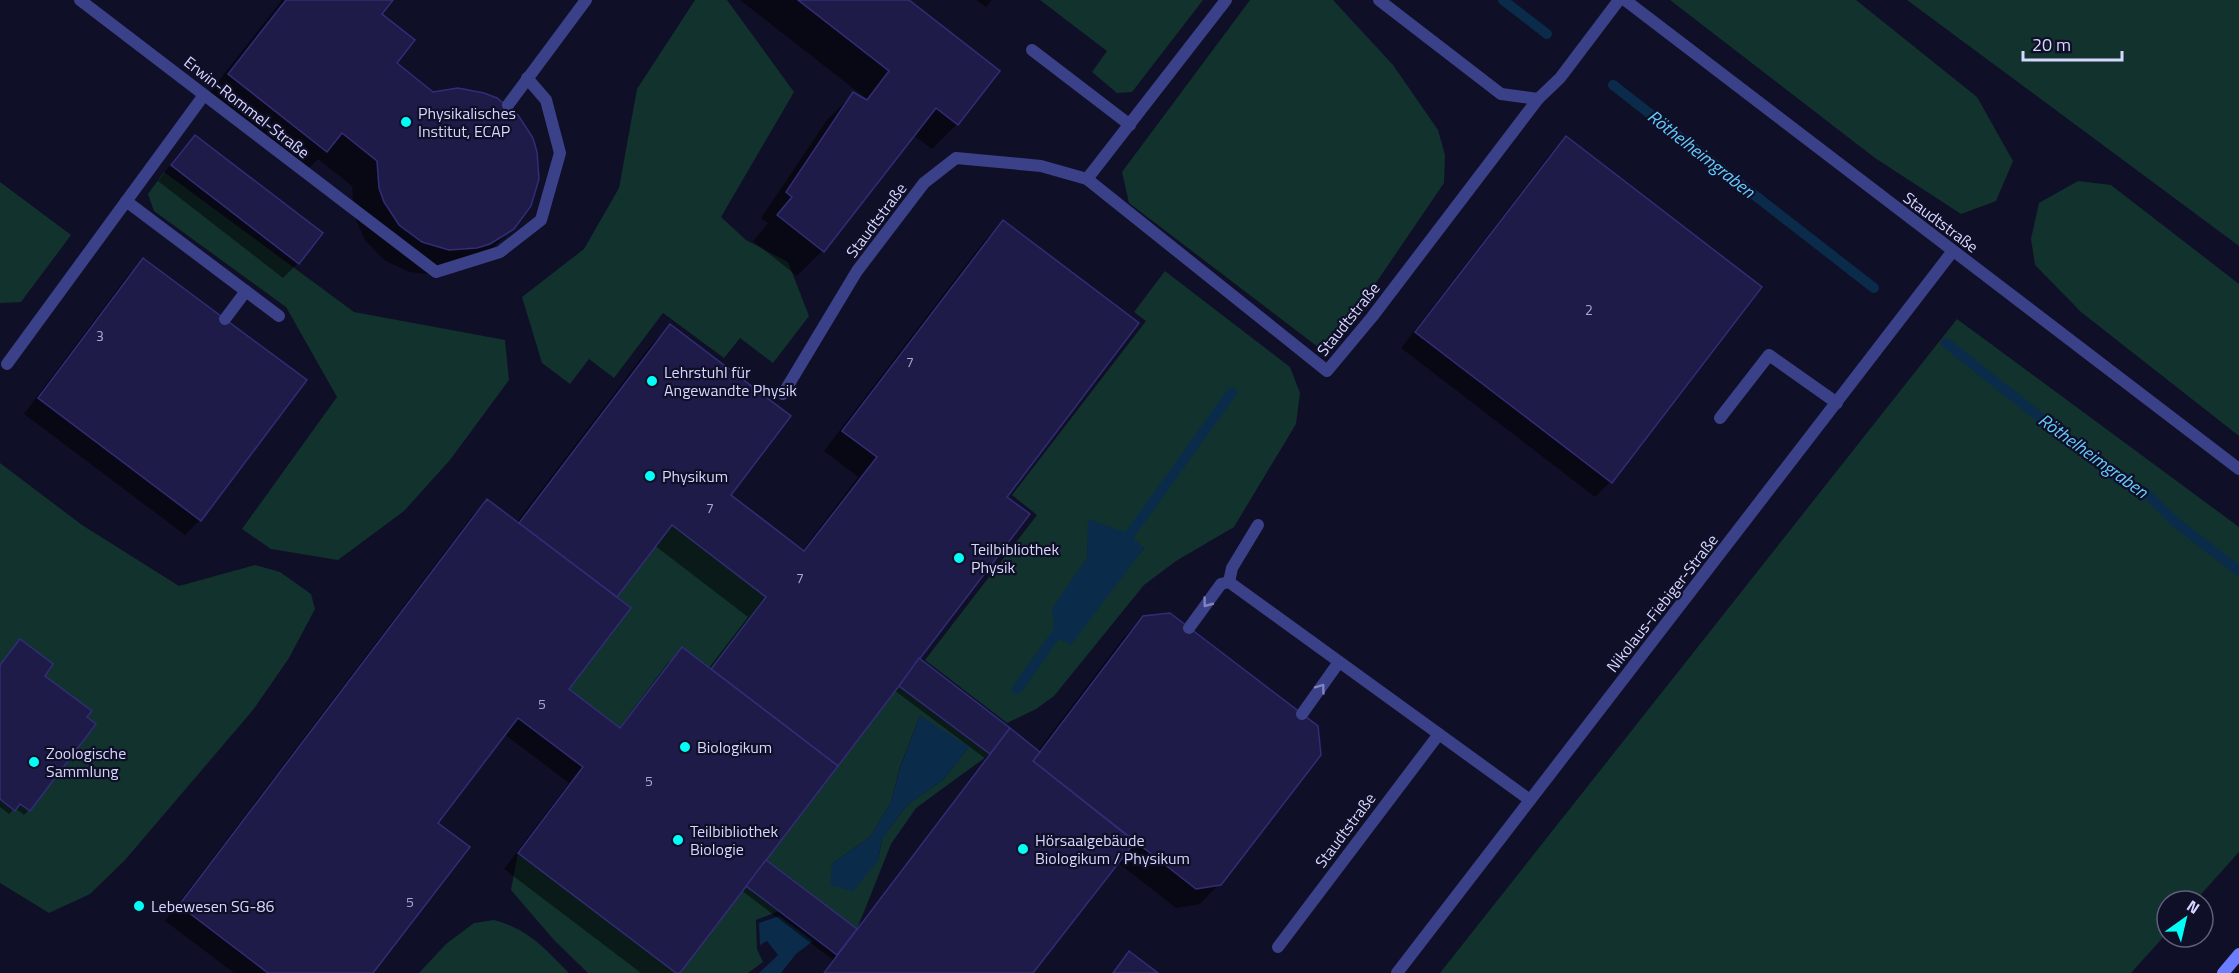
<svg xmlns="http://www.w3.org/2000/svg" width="2239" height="973" viewBox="0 0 2239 973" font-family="'Titillium Web',sans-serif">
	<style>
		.green { fill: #12322d; fill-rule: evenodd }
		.water { fill: #0b2b4b }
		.shadow { fill: #0007; fill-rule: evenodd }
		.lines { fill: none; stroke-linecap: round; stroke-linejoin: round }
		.stream { stroke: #0b2b4b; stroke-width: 10 }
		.building { fill: #1e1b49; stroke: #312d76; stroke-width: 1.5 }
		.service { stroke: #3a4188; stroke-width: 12 }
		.minor { stroke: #3a4188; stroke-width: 12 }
		.secondary { stroke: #6d7dff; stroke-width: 12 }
		.oneway { stroke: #8084be }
		.poi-dot { fill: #02fff7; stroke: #100f28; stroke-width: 2 }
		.labels { text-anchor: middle; stroke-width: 4.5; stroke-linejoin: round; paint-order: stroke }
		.number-label { font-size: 14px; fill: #a8a8d2 }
		.street-label { font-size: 16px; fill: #d6d7ff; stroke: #100f28 }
		.poi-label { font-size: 16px; fill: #d6d7ff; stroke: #100f28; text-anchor: start }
		.water-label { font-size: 18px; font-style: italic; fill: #64ccff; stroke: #100f28 }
	</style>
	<rect width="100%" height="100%" fill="#100f28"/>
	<g class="green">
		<path d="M695,0H727L794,92L721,217L746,240L788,262L809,316L773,363L740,338L724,358L663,313L614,378L589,359L570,384L542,363L522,297L584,249L619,188L637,89Z"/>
		<path d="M1040,0H1203L1132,92L1117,93L1092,72L1107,51Z"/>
		<path d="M1250,0H1333L1393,65L1438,130L1445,155L1444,183L1337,340L1318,347L1129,203L1122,172Z"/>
		<path d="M1670,0H1856L1977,97L2013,161L1996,201L1961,214L1875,158Z"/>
		<path d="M1907,0H2239V246Z"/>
		<path d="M164,172L354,312L505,340L509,380L450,460L404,511L338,560L271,549L242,529L337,397L286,307L154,211L148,194Z"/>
		<path d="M2078,181L2111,185L2239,284V436L2081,312L2035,265L2031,239L2039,203Z"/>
		<path d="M0,182L71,235L21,302L0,303Z"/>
		<path d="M1165,271L1290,367L1300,393L1296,424L1234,527L1176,561L1144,585L1054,696L1036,709L1007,723L925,660L1037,515L1012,495L1146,321L1134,312ZM1089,520L1144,548L1110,591L1078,573L1087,558Z"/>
		<path d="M1957,319L2239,527V852L2195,901H2167V933L2131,973H1440Z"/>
		<path d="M0,463L82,525L179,586L255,565L280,572L311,594L315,609L289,658L253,710L125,860L90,894L49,913L0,883Z"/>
		<path d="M672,525L766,597L711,669L682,647L620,728L569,689L631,608L617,597Z"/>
		<path d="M899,686L990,754L916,808L891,844L857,929L766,860ZM920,716L968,748L943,780L908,804L882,838L878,861L832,864L871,836L891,802L900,767Z"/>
		<path d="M518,853L676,973H588L555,941L511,890Z"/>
		<path d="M746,886L779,911L756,920L757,949L763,962L748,973H680Z"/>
		<path d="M494,920C530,930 544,948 569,973H419L446,944L474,923Z"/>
	</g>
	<g class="water">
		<path d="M1088,519L1130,534L1144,548L1071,645L1055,637L1052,608L1087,558Z"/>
		<path d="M920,716L969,747L943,780L908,804L882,838L878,861L853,891L830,885L832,864L871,836L891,802L900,768Z"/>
		<path d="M779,916L813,941L796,954L781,973H759L778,955L767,941L760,945L759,923Z"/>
	</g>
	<g class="shadow">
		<path d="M282,0H391L380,15L394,64L513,228L486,254L436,275L409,272L384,260L365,240L354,215L352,186L318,159L301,176L203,101Z"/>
		<path d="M740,0H906L957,124L932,149L913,135L822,251L797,276L753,241L768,223L761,218L827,120L853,94L866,102L868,100Z"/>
		<path d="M976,0H992L986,7Z"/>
		<path d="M195,137L298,263L283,278L158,181L180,152Z"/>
		<path d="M1566,138L1760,287L1610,482L1595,497L1401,348L1551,153Z"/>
		<path d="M1003,222L1005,497L917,659L1037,752L1124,637L1144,617L1219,884L1200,904L1176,908L1117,862L1031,973H823L833,960L741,890L678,973H641L504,869L569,783L504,734L436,823L372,973H234L165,921L472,516L487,501L516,523L651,345L671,326L729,496L802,551L858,477L824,451L984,241ZM654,545L748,617L708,669L682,649L667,664L618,729L567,690L614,597ZM894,690L986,759L856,930L764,860Z"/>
		<path d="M143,260L200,520L185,535L24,414L128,275Z"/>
		<path d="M0,666L43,676L29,810L24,815L15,808L9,814L0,807Z"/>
	</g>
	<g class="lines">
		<g class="stream">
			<path d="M1503,0L1547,34"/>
			<path d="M1613,85L1874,288"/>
			<path d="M1946,343L2118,479L2147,494L2174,521L2239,571"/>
			<path d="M1123,544L1232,392"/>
			<path d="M1017,689L1062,626"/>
		</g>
	</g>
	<g class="building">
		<path d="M286,0H393L382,14L415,40L397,63L433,92L458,88L484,93L497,98L518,115L533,138L537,152L539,179L531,206L514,229L490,244L477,248L449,250L422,242L399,225L384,202L379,188L377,161L342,133L327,152L228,74Z"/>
		<path d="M798,0H909L1000,71L958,125L936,108L824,252L777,215L792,197L786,192L853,92L867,100L889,71Z"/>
		<path d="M195,135L323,233L299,264L171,165Z"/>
		<path d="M1566,136L1762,287L1612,483L1415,332Z"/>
		<path d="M1003,220L1139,323L1007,497L1030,514L838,766L711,669L766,597L672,525L617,597L519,523L670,324L791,416L731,495L804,551L877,457L842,431Z"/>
		<path d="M143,258L307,380L201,521L38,398Z"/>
		<path d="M487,499L631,608L569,689L620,728L682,647L838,766L680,973H676L518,853L583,767L518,718L438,823L470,847L373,973H268L179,905Z"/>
		<path d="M1170,613L1318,726L1321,755L1221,885L1196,889L1033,761L1143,616Z"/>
		<path d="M20,639L53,664L45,676L92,711L87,717L96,724L30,811L20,804L15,811L0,799V665Z"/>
		<path d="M919,658L1010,728L990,754L899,686Z"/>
		<path d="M1010,728L1040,752L1033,761L1135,842L1033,973H824Z"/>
		<path d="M766,860L857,929L837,955L746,886Z"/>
		<path d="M1129,951L1158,973H1113Z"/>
	</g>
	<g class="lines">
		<g class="service">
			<path d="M80,0L436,272L500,252L541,220L560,153L546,100L527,78"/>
			<path d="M1379,0L1501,94L1538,99L1560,78L1619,0"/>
			<path d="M1032,50L1130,125"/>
			<path d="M508,105L586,0"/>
			<path d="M1087,179L1226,0"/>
			<path d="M126,201L279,316"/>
			<path d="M225,319L246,291"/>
			<path d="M7,364L204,95"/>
			<path d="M783,394L857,271L924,183L956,158L1041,166L1087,179L1327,371L1372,317L1538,99"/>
			<path d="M1720,418L1769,355L1837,403"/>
			<path d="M1229,582L1232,568L1258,525"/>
			<path d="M1189,628L1221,584L1229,582L1530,800"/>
			<path d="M1302,714L1339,662"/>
			<path d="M1278,947L1439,734"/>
		</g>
		<g class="minor">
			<path d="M1625,0L2239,469"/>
			<path d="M1397,973L1952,252"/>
		</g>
		<path class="secondary" d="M2223,973L2239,954"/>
	</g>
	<defs><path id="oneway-chevron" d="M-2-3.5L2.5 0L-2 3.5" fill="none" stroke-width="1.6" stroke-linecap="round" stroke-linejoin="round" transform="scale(1.5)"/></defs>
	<g class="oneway">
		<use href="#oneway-chevron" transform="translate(1207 603) rotate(127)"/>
		<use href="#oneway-chevron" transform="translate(1321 688) rotate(-54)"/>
	</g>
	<g class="poi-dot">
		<circle cx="406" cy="122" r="6"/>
		<circle cx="652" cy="381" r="6"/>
		<circle cx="650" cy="476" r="6"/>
		<circle cx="959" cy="558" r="6"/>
		<circle cx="685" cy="747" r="6"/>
		<circle cx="34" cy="762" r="6"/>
		<circle cx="678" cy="840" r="6"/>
		<circle cx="1023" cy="849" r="6"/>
		<circle cx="139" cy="906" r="6"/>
	</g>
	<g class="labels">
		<g class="number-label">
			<text x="1589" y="315">2</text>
			<text x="100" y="341">3</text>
			<text x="910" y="367">7</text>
			<text x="710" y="513">7</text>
			<text x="800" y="583">7</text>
			<text x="542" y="709">5</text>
			<text x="649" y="786">5</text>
			<text x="410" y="907">5</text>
		</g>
		<g class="street-label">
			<text transform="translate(247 107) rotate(38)" y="6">Erwin-Rommel-Straße</text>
			<text transform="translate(876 220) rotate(-53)" y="6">Staudtstraße</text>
			<text transform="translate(1941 222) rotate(37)" y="6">Staudtstraße</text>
			<text transform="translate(1348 319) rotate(-51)" y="6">Staudtstraße</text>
			<text transform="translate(1662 603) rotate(-52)" y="6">Nikolaus-Fiebiger-Straße</text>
			<text transform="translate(1345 830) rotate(-53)" y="6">Staudtstraße</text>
		</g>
		<g class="poi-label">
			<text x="418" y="119">Physikalisches<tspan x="418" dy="18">Institut, ECAP</tspan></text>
			<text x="664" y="378">Lehrstuhl für<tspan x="664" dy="18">Angewandte Physik</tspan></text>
			<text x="662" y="482">Physikum</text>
			<text x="971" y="555">Teilbibliothek<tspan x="971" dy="18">Physik</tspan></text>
			<text x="697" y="753">Biologikum</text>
			<text x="46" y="759">Zoologische<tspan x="46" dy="18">Sammlung</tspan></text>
			<text x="690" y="837">Teilbibliothek<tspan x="690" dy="18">Biologie</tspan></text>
			<text x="1035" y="846">Hörsaalgebäude<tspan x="1035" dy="18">Biologikum / Physikum</tspan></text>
			<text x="151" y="912">Lebewesen SG-86</text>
		</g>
		<g class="water-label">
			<text transform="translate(1701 154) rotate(38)" y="6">Röthelheimgraben</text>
			<text transform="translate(2093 456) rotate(36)" y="6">Röthelheimgraben</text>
		</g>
	</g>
	<g transform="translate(2185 919) rotate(34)"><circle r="28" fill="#100f28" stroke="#5f5f7e" stroke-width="1.5"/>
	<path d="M0-4.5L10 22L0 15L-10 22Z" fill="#02fff7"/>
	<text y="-9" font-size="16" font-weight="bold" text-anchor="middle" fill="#d6d7ff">N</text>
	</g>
	<path d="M2023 51v9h99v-9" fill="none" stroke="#d6d7ff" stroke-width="3"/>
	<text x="2032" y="51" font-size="18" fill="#d6d7ff" stroke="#100f28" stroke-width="4.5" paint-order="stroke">20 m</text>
</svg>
